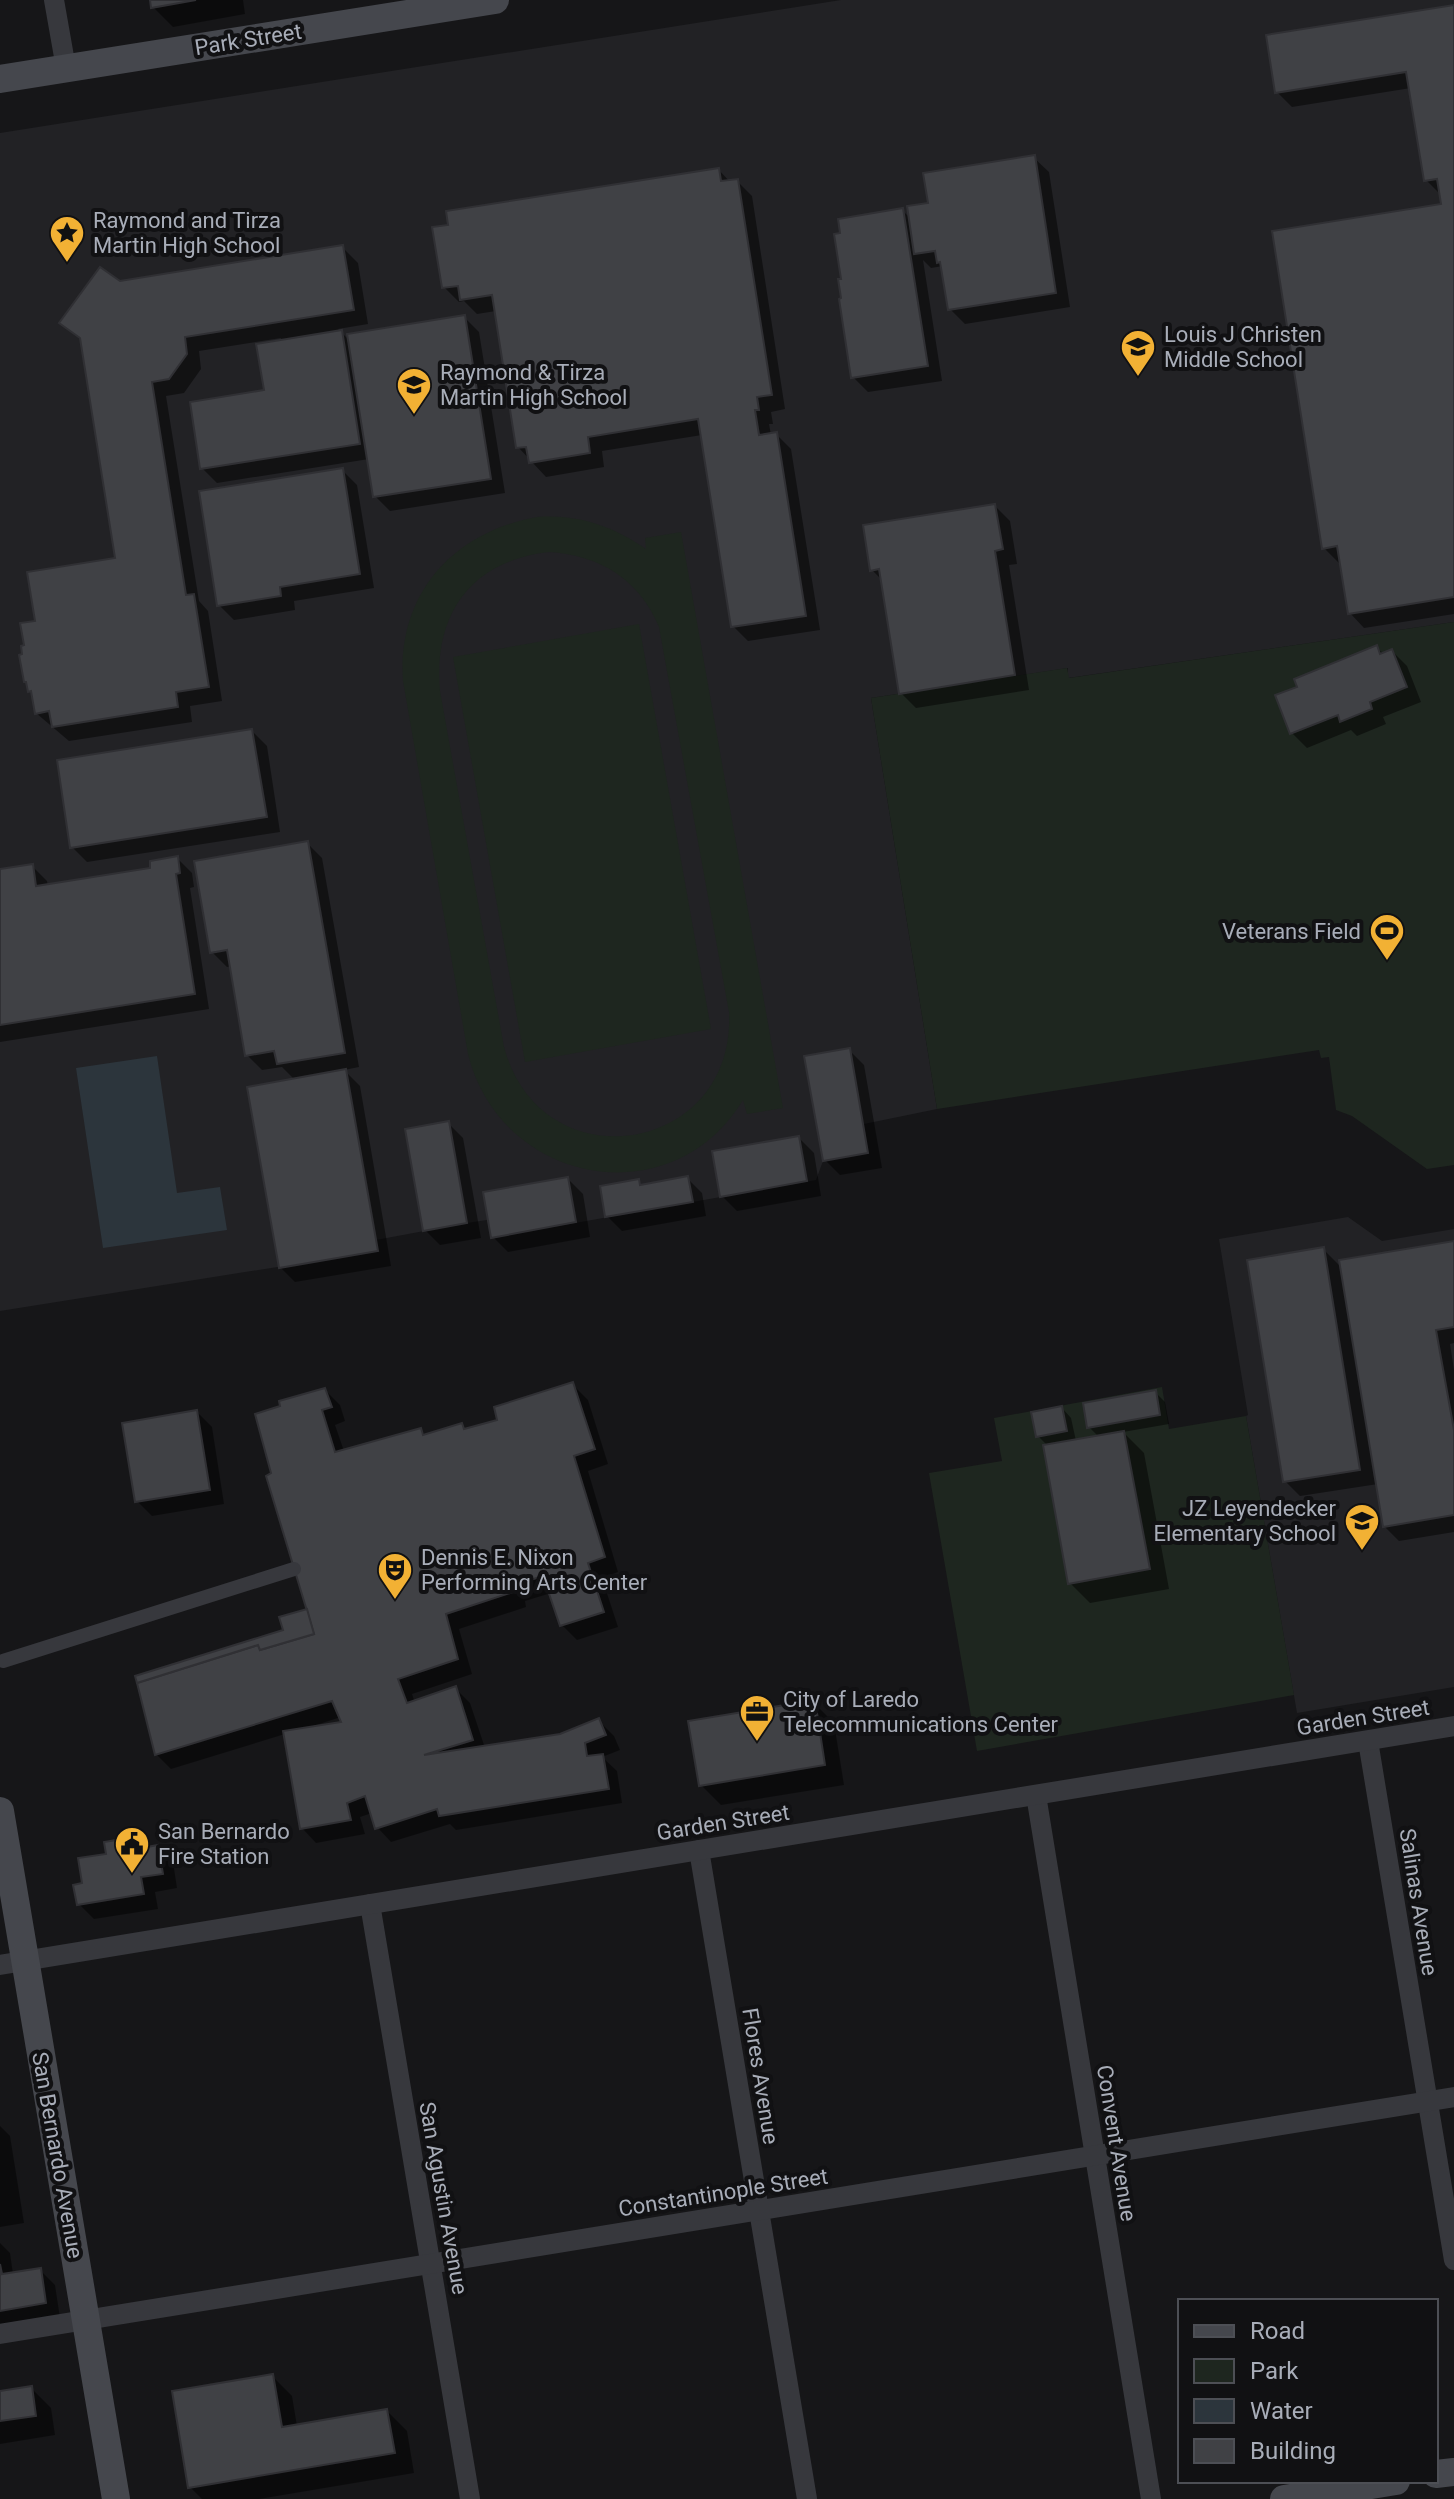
<svg xmlns="http://www.w3.org/2000/svg" width="1454" height="2499" viewBox="0 0 1454 2499" font-family="Roboto,sans-serif">
	<style>
		.built { fill: #222225 }
		.green { fill: #1e261f; fill-rule: evenodd }
		.water { fill: #2c353c }
		.shadow { fill: #0007; fill-rule: evenodd }
		.building { fill: #404145; stroke: #303034; stroke-width: 2 }
		.lines { fill: none; stroke-linecap: round; stroke-linejoin: round }
		.pedestrian { stroke: #37383d; stroke-width: 14 }
		.minor { stroke: #37383d; stroke-width: 20 }
		.secondary { stroke: #45474d; stroke-width: 28 }
		.labels { text-anchor: middle; stroke-width: 8; stroke-linejoin: round; paint-order: stroke }
		.street-label { font-size: 22px; fill: #a8adb8; stroke: #111113 }
		.poi-label { font-size: 22px; fill: #a8adb8; stroke: #111113; text-anchor: start }
	</style>
	<rect width="100%" height="100%" fill="#161618"/>
	<g class="built">
		<path d="M841,0H1454V622L1068,678V668L871,698L937,1109L864,1124L868,1153L823,1161L816,1180L491,1238L487,1220L467,1223L376,1240L378,1251L0,1311V133Z"/>
		<path d="M1348,1217L1382,1241L1454,1229V1687L1297,1713L1246,1416L1248,1415L1219,1239Z"/>
	</g>
	<g class="green">
		<path d="M537,517C577,514 613,526 646,549L645,538L681,532L783,1108L747,1114L743,1100C672,1218 500,1184 468,1054L403,681C397,594 453,532 537,517ZM549,552C600,555 640,580 659,627L729,1012C736,1155 541,1185 504,1047L440,691C433,614 471,561 549,552Z"/>
		<path d="M1454,622V1165L1427,1169L1352,1116L1336,1110L1329,1057L1321,1058L1319,1050L937,1109L871,698L1067,668L1069,678Z"/>
		<path d="M639,624L711,1029L525,1062L453,657Z"/>
		<path d="M1162,1387L1169,1429L1246,1416L1294,1695L977,1751L929,1473L1002,1461L994,1418Z"/>
	</g>
	<path class="water" d="M157,1056L177,1193L220,1187L227,1230L103,1248L76,1068Z"/>
	<g class="shadow">
		<path d="M152,0H243L245,14L173,27L153,7Z"/>
		<path d="M1454,7V614L1364,628L1350,613L1342,562L1339,563L1324,548L1443,205L1442,196L1426,180L1411,88L1292,107L1277,92Z"/>
		<path d="M1034,158L1049,172L1070,307L965,324L950,309L943,266L931,268L923,260L942,381L868,392L853,377L902,210L911,219L930,205Z"/>
		<path d="M719,170L730,182L737,181L752,196L785,409L771,412L773,424H769L771,435L776,434L791,449L820,630L748,641L733,626L702,435L602,451L604,467L546,477L518,447L496,311L477,314L464,301L459,302L444,287Z"/>
		<path d="M343,248L358,263L368,324L338,329L350,341L464,317L479,332L505,493L390,511L375,496L369,459L217,483L202,468L266,392L281,342V338L199,351L201,369L184,393L166,396L199,601L208,611L222,701L190,706L192,722L69,741L36,713L34,694L30,691L38,622L117,560L83,341L62,322L119,283Z"/>
		<path d="M342,470L357,485L374,588L294,601L295,610L234,620L219,605Z"/>
		<path d="M995,506L1010,521L1017,564L1009,565L1029,690L916,708L901,693L883,581L872,570Z"/>
		<path d="M1377,648L1384,654L1392,651L1407,666L1421,702L1383,717L1386,724L1357,736L1351,730L1307,748L1292,733L1300,688Z"/>
		<path d="M252,731L267,746L280,832L87,862L72,847Z"/>
		<path d="M307,843L322,858L359,1067L344,1070L360,1086L391,1266L295,1282L280,1267L295,1080L282,1067L262,1070L247,1055L232,966L227,967L212,952Z"/>
		<path d="M177,858L192,873L194,887L190,888L209,1009L0,1042V872L32,866L47,881L48,886L153,869Z"/>
		<path d="M849,1050L864,1065L882,1168L840,1175L825,1160Z"/>
		<path d="M448,1123L463,1138L481,1238L440,1245L425,1230Z"/>
		<path d="M799,1138L814,1153L821,1196L737,1211L722,1196Z"/>
		<path d="M687,1178L702,1193L706,1216L622,1231L607,1216L638,1181L643,1186Z"/>
		<path d="M568,1179L583,1194L590,1237L508,1252L493,1237Z"/>
		<path d="M1454,1243V1343L1450,1344L1454,1370V1532L1399,1541L1384,1526L1378,1484L1300,1496L1285,1481L1323,1249L1343,1269Z"/>
		<path d="M573,1385L588,1400L608,1464L588,1471L618,1572L602,1578L618,1627L577,1640L562,1625L551,1593L525,1601L526,1607L459,1629L472,1674L412,1694L415,1703L455,1688L470,1703L485,1748L561,1736L599,1721L614,1736L620,1750L602,1757L617,1771L622,1803L456,1830L450,1824L391,1842L377,1827L372,1813L360,1817L365,1834L316,1843L302,1828L285,1734L171,1769L156,1754L285,1632L311,1617L274,1475L325,1390L340,1405L345,1421L335,1425L344,1451L420,1430L426,1436L462,1425L467,1430L500,1421ZM341,1717L344,1724L314,1728L313,1726Z"/>
		<path d="M1155,1392L1165,1402L1169,1424L1123,1432L1144,1453L1169,1589L1090,1603L1070,1583L1048,1446L1038,1436L1062,1408L1071,1418L1076,1441L1099,1437L1089,1427Z"/>
		<path d="M197,1412L212,1427L224,1504L152,1516L137,1501Z"/>
		<path d="M814,1703L834,1723L844,1785L721,1805L701,1785Z"/>
		<path d="M133,1839L144,1849L158,1847L173,1862L177,1888L155,1892L158,1909L94,1919L79,1904L84,1885Z"/>
		<path d="M0,2126L10,2136L24,2223L0,2227Z"/>
		<path d="M0,2243L10,2253L13,2274L40,2270L55,2285L60,2318L0,2327Z"/>
		<path d="M272,2376L292,2396L297,2426L387,2411L407,2431L414,2473L259,2499H202L190,2487Z"/>
		<path d="M31,2388L51,2408L55,2435L0,2444V2393Z"/>
	</g>
	<g class="building">
		<path d="M150,0H196L151,8Z"/>
		<path d="M1454,5V597L1348,614L1337,546L1322,549L1272,231L1441,204L1437,179L1424,181L1406,72L1275,93L1266,35Z"/>
		<path d="M1035,155L1056,293L948,310L940,262L937,263L935,251L914,254L907,206L928,203L923,173Z"/>
		<path d="M719,168L721,181L738,179L772,395L757,397L759,410H755L759,435L777,432L806,616L731,627L698,419L588,437L590,453L529,463L526,447L516,448L492,295L460,300L458,286L442,288L432,227L448,225L446,211Z"/>
		<path d="M903,208L928,366L851,378L839,299L841,298L838,279H841L834,234L840,233L838,219Z"/>
		<path d="M343,245L354,310L185,337L187,354L169,379L152,382L186,595L194,594L209,687L176,692L178,707L52,727L49,711L35,714L31,691L28,692L26,682H24L19,655L22,654L21,646L24,645L20,623L35,621L27,572L115,558L80,338L59,323L100,267L120,281Z"/>
		<path d="M465,315L491,479L373,497L347,334Z"/>
		<path d="M342,330L360,444L200,469L190,402L264,390L256,344Z"/>
		<path d="M343,468L360,574L280,587L281,596L217,606L199,491Z"/>
		<path d="M995,504L1003,549L995,551L1015,675L899,694L879,569L870,571L863,525Z"/>
		<path d="M1377,645L1380,654L1392,649L1407,687L1370,702L1372,709L1340,722L1338,715L1290,734L1275,695L1297,687L1294,679Z"/>
		<path d="M252,729L267,817L70,848L57,760Z"/>
		<path d="M308,841L345,1053L277,1064L274,1051L245,1056L227,950L210,953L194,861Z"/>
		<path d="M178,856L180,873L176,874L195,994L0,1025V869L33,864L36,886L150,868V861Z"/>
		<path d="M850,1048L868,1153L823,1161L804,1056Z"/>
		<path d="M346,1069L378,1251L279,1268L247,1087Z"/>
		<path d="M449,1121L467,1223L423,1231L405,1129Z"/>
		<path d="M799,1136L807,1181L720,1197L712,1151Z"/>
		<path d="M688,1176L693,1202L605,1217L600,1186L639,1179L640,1185Z"/>
		<path d="M568,1177L576,1222L491,1238L483,1192Z"/>
		<path d="M1454,1241V1327L1436,1330L1454,1430V1515L1383,1527L1339,1260Z"/>
		<path d="M1324,1247L1360,1470L1283,1482L1247,1260Z"/>
		<path d="M573,1382L595,1449L574,1456L605,1557L588,1563L604,1612L560,1626L543,1576L511,1586L513,1592L446,1614L458,1659L398,1679L407,1703L456,1686L473,1740L424,1755L560,1734L599,1718L606,1735L585,1743L587,1756L603,1754L609,1789L439,1816L437,1809L375,1829L365,1796L347,1803L351,1820L300,1829L283,1731L341,1722L332,1701L155,1755L137,1683L258,1645L260,1650L314,1634L266,1476L271,1473L255,1414L280,1406L279,1401L325,1388L332,1407L322,1410L335,1452L421,1428L423,1435L462,1423L464,1429L497,1420L494,1407Z"/>
		<path d="M1156,1390L1160,1415L1087,1428L1083,1403Z"/>
		<path d="M1062,1406L1067,1431L1036,1437L1031,1412Z"/>
		<path d="M197,1410L210,1490L135,1502L122,1423Z"/>
		<path d="M1124,1431L1150,1569L1068,1584L1043,1445Z"/>
		<path d="M307,1609L314,1634L260,1650L258,1645L137,1683L135,1676L283,1630L279,1617Z"/>
		<path d="M815,1700L825,1765L699,1786L688,1721Z"/>
		<path d="M134,1837L136,1849L158,1845L163,1874L141,1877L144,1894L77,1905L73,1885L82,1883L78,1858L106,1854L104,1842Z"/>
		<path d="M0,2264L2,2274L41,2268L46,2303L0,2311Z"/>
		<path d="M273,2374L282,2427L387,2409L395,2453L188,2488L172,2391Z"/>
		<path d="M32,2386L36,2416L0,2421V2391Z"/>
	</g>
	<g class="lines">
		<path class="pedestrian" d="M3,1661L294,1569"/>
		<g class="minor">
			<path d="M54,0L66,68"/>
			<path d="M1368,1741L1454,2260"/>
			<path d="M1036,1795L1151,2499"/>
			<path d="M699,1850L807,2499"/>
			<path d="M370,1904L470,2499"/>
			<path d="M0,1965L1454,1726"/>
			<path d="M0,2334L1454,2097"/>
		</g>
		<g class="secondary">
			<path d="M0,79L495,0"/>
			<path d="M0,1811L116,2499"/>
			<path d="M1436,2474L1454,2472"/>
			<path d="M1284,2499L1396,2481"/>
		</g>
	</g>
	<defs>
		<symbol id="sight-pin" viewBox="-11 -11 22 30"><path d="M0 17L-7.5 6A9.5 9.5 0 1 1 7.5 6Z" fill="#f2b134" stroke="#111113"/><path d="M0-6L1.8-2.2L6-1.7L2.9 1.2L3.7 5.4L0 3.3L-3.7 5.4L-2.9 1.2L-6-1.7L-1.8-2.2Z" fill="#111"/></symbol>
		<symbol id="school-pin" viewBox="-11 -11 22 30"><path d="M0 17L-7.5 6A9.5 9.5 0 1 1 7.5 6Z" fill="#f2b134" stroke="#111113"/><path d="M0-5L7-2L0 1L-7-2ZM-4 1L0 2.5L4 1V4Q0 6-4 4Z" fill="#111"/></symbol>
		<symbol id="stadium-pin" viewBox="-11 -11 22 30"><path d="M0 17L-7.5 6A9.5 9.5 0 1 1 7.5 6Z" fill="#f2b134" stroke="#111113"/><path d="M0-5a6.5 5 0 1 0 0 10a6.5 5 0 1 0 0-10ZM-3.5-1.8h7v3.6h-7Z" fill="#111"/></symbol>
		<symbol id="theatre-pin" viewBox="-11 -11 22 30"><path d="M0 17L-7.5 6A9.5 9.5 0 1 1 7.5 6Z" fill="#f2b134" stroke="#111113"/><path d="M-5-5.5Q0-4 5-5.5V0Q5 5 0 6Q-5 5-5 0ZM-3.3-2.5H-1v1.5H-3.3ZM1-2.5H3.3v1.5H1ZM-2.8 1Q0 5.5 2.8 1Z" fill="#111"/></symbol>
		<symbol id="office-pin" viewBox="-11 -11 22 30"><path d="M0 17L-7.5 6A9.5 9.5 0 1 1 7.5 6Z" fill="#f2b134" stroke="#111113"/><path d="M-6-3h4V-5.5h4V-3h4V5H-6ZM-1-4.5V-3h2v-1.5ZM-6 0V1H6V0Z" fill="#111"/></symbol>
		<symbol id="civic-pin" viewBox="-11 -11 22 30"><path d="M0 17L-7.5 6A9.5 9.5 0 1 1 7.5 6Z" fill="#f2b134" stroke="#111113"/><path d="M-.6-6.5H3V-4.5H.6V-3L4-1V1h2V6H-6V1h2V-1L-.6-3ZM-1.2 2.5V6h2.4V2.5Z" fill="#111"/></symbol>
	</defs>
	<g fill-rule="evenodd">
		<use href="#sight-pin" x="47" y="213" width="40" height="54"/>
		<use href="#school-pin" x="1118" y="327" width="40" height="54"/>
		<use href="#school-pin" x="394" y="365" width="40" height="54"/>
		<use href="#stadium-pin" x="1367" y="911" width="40" height="54"/>
		<use href="#school-pin" x="1342" y="1501" width="40" height="54"/>
		<use href="#theatre-pin" x="375" y="1550" width="40" height="54"/>
		<use href="#office-pin" x="737" y="1692" width="40" height="54"/>
		<use href="#civic-pin" x="112" y="1824" width="40" height="54"/>
	</g>
	<g class="labels">
		<g class="street-label">
			<text transform="translate(248 39) rotate(-9)" y="8">Park Street</text>
			<text transform="translate(1363 1717) rotate(-9)" y="8">Garden Street</text>
			<text transform="translate(723 1822) rotate(-9)" y="8">Garden Street</text>
			<text transform="translate(1419 1902) rotate(81)" y="8">Salinas Avenue</text>
			<text transform="translate(761 2076) rotate(81)" y="8">Flores Avenue</text>
			<text transform="translate(1117 2143) rotate(81)" y="8">Convent Avenue</text>
			<text transform="translate(58 2155) rotate(80)" y="8">San Bernardo Avenue</text>
			<text transform="translate(723 2192) rotate(-9)" y="8">Constantinople Street</text>
			<text transform="translate(444 2198) rotate(80)" y="8">San Agustin Avenue</text>
		</g>
		<g class="poi-label">
			<text x="93" y="228">Raymond and Tirza<tspan x="93" dy="25">Martin High School</tspan></text>
			<text x="1164" y="342">Louis J Christen<tspan x="1164" dy="25">Middle School</tspan></text>
			<text x="440" y="380">Raymond &amp; Tirza<tspan x="440" dy="25">Martin High School</tspan></text>
			<text x="1361" y="939" text-anchor="end">Veterans Field</text>
			<text x="1336" y="1516" text-anchor="end">JZ Leyendecker<tspan x="1336" dy="25">Elementary School</tspan></text>
			<text x="421" y="1565">Dennis E. Nixon<tspan x="421" dy="25">Performing Arts Center</tspan></text>
			<text x="783" y="1707">City of Laredo<tspan x="783" dy="25">Telecommunications Center</tspan></text>
			<text x="158" y="1839">San Bernardo<tspan x="158" dy="25">Fire Station</tspan></text>
		</g>
	</g>
	<rect x="1178" y="2299" width="260" height="184" fill="#111113" stroke="#4d4f55" stroke-width="2"/>
	<rect x="1194" y="2325" width="40" height="12" fill="#45474d" stroke="#4d4f55" stroke-width="2"/>
	<text x="1250" y="2339" font-size="24" fill="#a8adb8">Road</text>
	<rect x="1194" y="2359" width="40" height="24" fill="#1e261f" stroke="#4d4f55" stroke-width="2"/>
	<text x="1250" y="2379" font-size="24" fill="#a8adb8">Park</text>
	<rect x="1194" y="2399" width="40" height="24" fill="#2c353c" stroke="#4d4f55" stroke-width="2"/>
	<text x="1250" y="2419" font-size="24" fill="#a8adb8">Water</text>
	<rect x="1194" y="2439" width="40" height="24" fill="#404145" stroke="#4d4f55" stroke-width="2"/>
	<text x="1250" y="2459" font-size="24" fill="#a8adb8">Building</text>
</svg>
